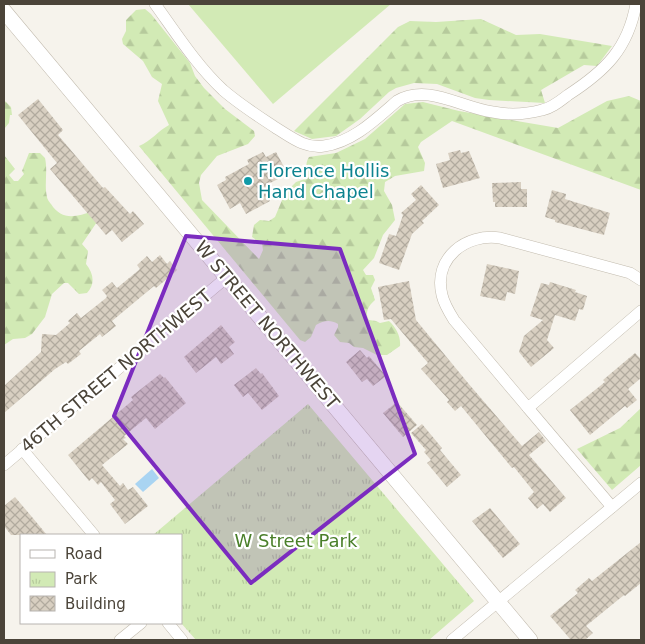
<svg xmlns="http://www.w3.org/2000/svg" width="645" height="644" viewBox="0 0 645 644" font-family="'DejaVu Sans',sans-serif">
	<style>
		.forest { fill: url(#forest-firs) }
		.park { fill: url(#park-tufts) }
		.garden { fill: #d2eab5 }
		.water { fill: #a9d4f2 }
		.building { fill: url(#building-cross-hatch) }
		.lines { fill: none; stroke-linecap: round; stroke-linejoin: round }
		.minor-casing { stroke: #c2bbae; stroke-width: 12 }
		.tertiary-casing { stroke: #c2bbae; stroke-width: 16 }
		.minor { stroke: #fff; stroke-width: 11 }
		.tertiary { stroke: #fff; stroke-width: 15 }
		.marked { fill: #7b2cbf; fill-opacity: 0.2; stroke: #7b2cbf; stroke-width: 4; stroke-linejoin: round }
		.culture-dot { fill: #0f9aa8; stroke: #fff; stroke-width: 2 }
		.labels { text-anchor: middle; stroke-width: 4.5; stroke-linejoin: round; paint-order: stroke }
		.culture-label { font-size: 18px; fill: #0d838f; stroke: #fff; text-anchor: start }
		.street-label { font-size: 18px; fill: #4b4439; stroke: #fff }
		.park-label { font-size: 18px; fill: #4a7f2a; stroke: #fff }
	</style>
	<defs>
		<pattern id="forest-firs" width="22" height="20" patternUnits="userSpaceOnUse" patternTransform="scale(1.25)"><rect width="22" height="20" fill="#d2eab5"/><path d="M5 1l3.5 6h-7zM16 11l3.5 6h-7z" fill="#b6ca9c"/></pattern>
		<pattern id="park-tufts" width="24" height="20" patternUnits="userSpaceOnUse" patternTransform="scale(1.25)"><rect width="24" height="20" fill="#d2eab5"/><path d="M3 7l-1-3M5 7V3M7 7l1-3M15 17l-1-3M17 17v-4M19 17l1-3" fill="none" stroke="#b6ca9c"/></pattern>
		<pattern id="building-cross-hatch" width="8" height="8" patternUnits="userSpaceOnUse" patternTransform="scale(1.25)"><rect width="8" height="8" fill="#d8cfc1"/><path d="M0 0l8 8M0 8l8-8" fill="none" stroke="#b1aa9e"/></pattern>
	</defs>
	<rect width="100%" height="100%" fill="#f6f3ec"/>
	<g class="forest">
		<path d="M145,9L151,14L190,63L195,76L204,88L225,109L254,131L255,136L248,144L217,156L201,175L199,183L202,200L259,259L263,250L262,244L252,237L254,225L260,220L269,221L275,217L285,193L296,182L305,179C308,172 304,164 309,157L336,153L365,139L405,104L423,102L459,111L558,128L607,101L629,96L641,101V190L452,121L421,142L418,147L425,163L424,171L395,176L385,182L384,191L392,205L395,220L383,235L374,258L363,270L366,275H373L375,280L371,288L375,300C369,305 364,313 369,320L376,321L380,323L389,321C396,327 401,337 400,346L387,355H377L363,348L354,347L349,343L340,342L334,335L338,327V324C329,319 324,321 316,325L311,337L305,342L300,340L139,146C151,141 158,131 169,125L158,101L162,84L152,77L143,61L123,44L122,39L126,31V20L136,10Z"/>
		<path d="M481,19L516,35L540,34L612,46L597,66L584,65L541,90L545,103L489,100L475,98L437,84L414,83L396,88L389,92L360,119L336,136L312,139L294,131L398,27L410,21L436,22Z"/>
		<path d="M4,100L11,107L12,115H10L9,123L4,129Z"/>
		<path d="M29,153H40L45,158C48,171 44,185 47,197C47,199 50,203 51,204C62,221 76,217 93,211L99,219L82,244L88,251L86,264C93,273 96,283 87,293L79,294L68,283H64L52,294L45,317L32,334L25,338L13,339L4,345V155L15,169L9,175L14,181H18L24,174L22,171Z"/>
		<path d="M641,408V465L612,490L577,449L620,428Z"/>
	</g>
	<path class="park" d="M308,404L474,601L429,640H196L181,623V535H153Z"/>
	<path class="garden" d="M188,4H391L273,104Z"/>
	<path class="water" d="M152,469L159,478L143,492L135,484Z"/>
	<g class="building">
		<path d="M38,99L63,130L58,135L103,188L105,187L130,214L133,211L144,224L122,242L112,230L106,235L50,169L57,163L18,115Z"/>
		<path d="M460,150L461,153L469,151L480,178L443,188L436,164L450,160L448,153Z"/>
		<path d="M263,152L266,157L276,152L284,167L274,172L278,179L270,183L273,189L266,193L270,201L246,214L240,203L230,209L217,185L226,180L225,177L249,164L247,160Z"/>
		<path d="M521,182V189H527V207H495V202H493L492,183Z"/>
		<path d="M421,185L439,205L422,221L424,223L412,234L399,270L379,263L389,234L396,236L403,215L401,213L416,200L411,194Z"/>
		<path d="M552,190L566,194L565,199L610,213L604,235L555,222V220L545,217Z"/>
		<path d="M160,255L167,264L170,261L177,270L175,272L156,288L154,286L112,321L116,326L102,337L100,334L79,351L81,354L68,364L66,362L55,369L4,413V386L41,352L42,334L56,335L70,323L68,321L77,313L81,318L106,298L107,296L102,290L112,282L117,288L140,269L137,265L147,256L152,262Z"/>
		<path d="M487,264L519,271L515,294L507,292L505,301L480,296Z"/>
		<path d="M409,281L416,320L468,383L522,446L539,432L546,441L529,455L566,498L550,512L543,504L537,509L528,498L534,492L514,467L512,468L461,406L455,411L447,402L449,400L421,369L428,363L391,319L384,320L378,287Z"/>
		<path d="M550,282L576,290L575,292L587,296L583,310L579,309L575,321L555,315L547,340L554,348L531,367L519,352L524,336L543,320L530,316L541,283L549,285Z"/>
		<path d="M221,325L235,342L229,347L234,354L221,364L216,357L196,373L184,357Z"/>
		<path d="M360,350L367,358L369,356L386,376L373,386L367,379L362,382L346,362Z"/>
		<path d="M635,353L641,359V378L628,389L637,400L627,408L625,406L590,435L570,410L605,382L603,380Z"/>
		<path d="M256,368L261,374L262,373L279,396L262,410L248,393L243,397L234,385Z"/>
		<path d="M160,374L164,378L165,377L186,403L155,429L146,418L124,436L126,438L123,439L128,444L102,465L120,486L123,483L128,490L133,487L148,506L125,524L110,504L115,500L101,482L98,485L92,478L89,481L68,455L133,400L131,397Z"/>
		<path d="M397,402L417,425L403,437L383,413Z"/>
		<path d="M422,424L442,448L440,450L461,475L447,487L427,463L431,460L424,452L426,450L411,433Z"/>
		<path d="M15,497L32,517L47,535H11L4,526V506Z"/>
		<path d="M490,508L520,544L503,558L472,521Z"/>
		<path d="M641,542V583L625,596L624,595L586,626L593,633L585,640H571L550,616L578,593L575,590L589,578L592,581Z"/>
	</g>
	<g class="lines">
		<defs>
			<g id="minor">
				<path d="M155,4C176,33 197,66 223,90C239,104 258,116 276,128C291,137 305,149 324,146C353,142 376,119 397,101C428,83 461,108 493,112C508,115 527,114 542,110C552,108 560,101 568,95C605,71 628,49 636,4"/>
				<path d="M641,280L630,273L500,238C466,233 433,258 442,295C444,304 449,312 454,320L528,408L641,311"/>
				<path d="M528,408L612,507"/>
				<path d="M22,449L94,535"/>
				<path d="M4,465L227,277"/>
				<path d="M168,623L182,640"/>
				<path d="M120,640L141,623"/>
				<path d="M452,640L641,483"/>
			</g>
			<path id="tertiary" d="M4,11L530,640"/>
		</defs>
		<use href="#minor" class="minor-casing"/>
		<use href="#tertiary" class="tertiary-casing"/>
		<use href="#minor" class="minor"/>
		<use href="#tertiary" class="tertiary"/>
	</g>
	<path class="marked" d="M186,236L340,249L415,454L251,583L114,416Z"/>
	<circle class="culture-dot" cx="248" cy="181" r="5"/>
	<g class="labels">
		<g class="culture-label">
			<text x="258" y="177">Florence Hollis<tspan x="258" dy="21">Hand Chapel</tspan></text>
		</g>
		<g class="street-label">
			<text transform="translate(267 325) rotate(50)" y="6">W STREET NORTHWEST</text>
			<text transform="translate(116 371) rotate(-40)" y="6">46TH STREET NORTHWEST</text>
		</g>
		<g class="park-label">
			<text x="296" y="547">W Street Park</text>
		</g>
	</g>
	<rect width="645" height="644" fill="none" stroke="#4b4439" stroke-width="10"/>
	<rect x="20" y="534" width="162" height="90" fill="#ffffff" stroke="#b7b4b0"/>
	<rect x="30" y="550" width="25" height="8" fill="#ffffff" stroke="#b7b4b0"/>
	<text x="65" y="559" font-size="15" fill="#4b4439">Road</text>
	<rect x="30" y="572" width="25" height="15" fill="url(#park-tufts)" stroke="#b7b4b0"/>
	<text x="65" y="584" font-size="15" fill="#4b4439">Park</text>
	<rect x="30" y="596" width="25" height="15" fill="url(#building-cross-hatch)" stroke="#b7b4b0"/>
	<text x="65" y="609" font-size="15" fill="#4b4439">Building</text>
</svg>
